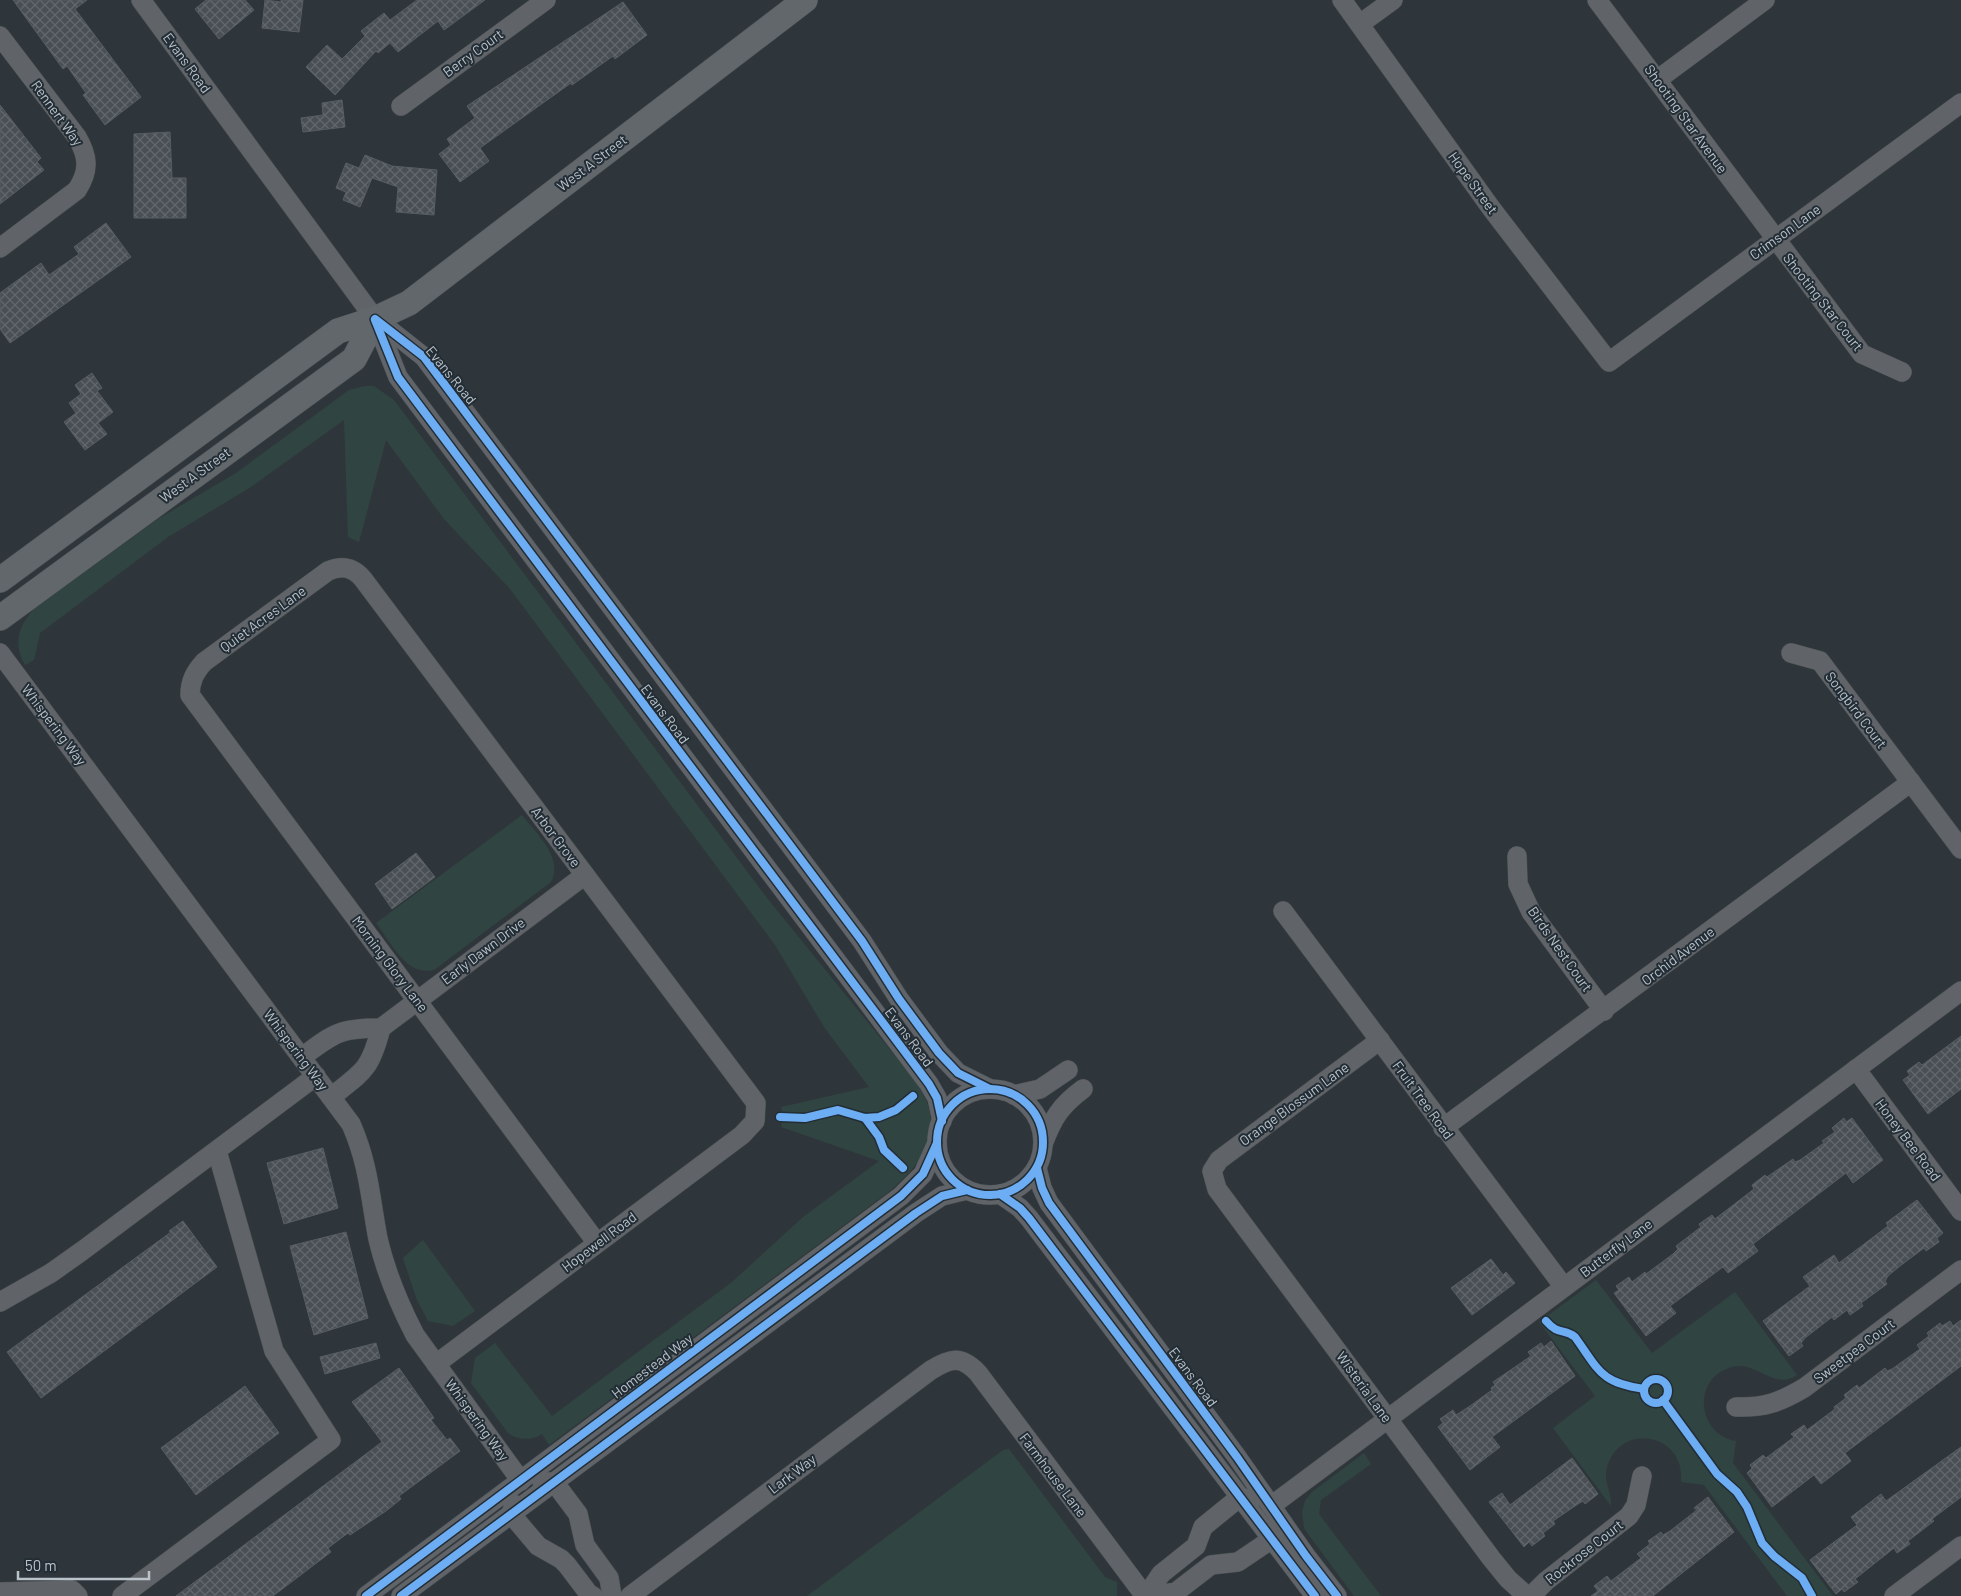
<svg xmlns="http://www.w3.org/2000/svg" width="1961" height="1596" viewBox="0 0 1961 1596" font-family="Barlow,sans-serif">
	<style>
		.park { fill: #304442 }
		.building { fill: url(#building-cross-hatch); stroke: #575e62 }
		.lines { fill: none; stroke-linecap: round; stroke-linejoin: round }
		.minor-casing { stroke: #4d5255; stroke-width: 20 }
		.major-casing { stroke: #4c5357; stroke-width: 26 }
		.minor { stroke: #606468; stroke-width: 19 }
		.major { stroke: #61676b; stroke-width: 25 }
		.cycleway-casing { stroke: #222d35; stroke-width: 11 }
		.cycleway { stroke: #6dadf4; stroke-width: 8 }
		.labels { text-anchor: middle; stroke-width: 4; stroke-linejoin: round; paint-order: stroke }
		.street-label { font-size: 14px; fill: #bbc3ca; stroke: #222d35 }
	</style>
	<defs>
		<pattern id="building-cross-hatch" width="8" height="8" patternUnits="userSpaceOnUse" patternTransform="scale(1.25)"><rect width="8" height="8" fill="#494f54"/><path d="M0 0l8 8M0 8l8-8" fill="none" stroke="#61676b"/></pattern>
	</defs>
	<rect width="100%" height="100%" fill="#2f363b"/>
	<g class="park">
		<path d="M365,386H374L394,400L767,898L914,1079C947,1125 929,1157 891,1190L549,1445L542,1434C532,1441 517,1440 508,1433L471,1383L475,1358L495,1343L552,1416L732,1282L803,1217L879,1161L781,1127L783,1115L781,1107L869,1087L824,1027L775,945L510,589L444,519L386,440L359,542L348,537L344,420L251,487L168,537L40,633L34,660L25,665C13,644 18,627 33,610L158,519L236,473L349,390Z"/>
		<path d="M522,815C536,833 564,858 551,882L434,970C406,977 391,942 376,923Z"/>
		<path d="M423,1240L475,1311L453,1326L428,1321L417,1300L403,1258Z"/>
		<path d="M1596,1280L1652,1353L1735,1292L1797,1375C1773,1391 1757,1360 1732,1367C1691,1378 1697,1435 1736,1441L1733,1463L1833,1596H1787L1704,1485L1681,1482C1686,1433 1619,1421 1607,1468C1603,1482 1612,1492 1611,1506L1553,1428L1595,1396L1539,1322Z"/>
		<path d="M1009,1449L1105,1577L1117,1582V1596H807L1003,1450Z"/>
		<path d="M1364,1453L1371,1464L1321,1500L1319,1514L1381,1596H1354L1308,1534L1304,1528L1302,1512L1305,1501L1312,1492Z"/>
	</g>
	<g class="building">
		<path d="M13,0H87L75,9L141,97L105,125L83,95L86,93L67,66L63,69Z"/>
		<path d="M206,0H245L254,10L219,39L195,9Z"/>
		<path d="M265,0L281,2V0H303L299,32L262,28Z"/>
		<path d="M417,0H485L444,30L438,21L398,52L390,43L378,53L376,51L335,95L306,67L327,45L342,59L365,36L361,31L384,13L390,20Z"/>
		<path d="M623,2L647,35L615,59L613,56L572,85L571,83L480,148L489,161L460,182L439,154L451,145L447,139L475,118L467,106Z"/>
		<path d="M342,100L345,127L303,132L301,118L323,115L322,103Z"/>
		<path d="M0,105L41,158L37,162L44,170L0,204Z"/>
		<path d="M170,132L172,178H186V218H134V134Z"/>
		<path d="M365,155L392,166L437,170L434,215L396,212L398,187L372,178L360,207L343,200L346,192L336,188L346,163L359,168Z"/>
		<path d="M106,223L131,257L10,343L0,329V293L41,263L49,275L79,254L74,247Z"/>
		<path d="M92,373L102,388L97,391L113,412L98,423L107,434L85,450L64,422L76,413L69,403L81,394L75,385Z"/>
		<path d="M416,853L435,877L392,909L375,884Z"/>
		<path d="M1961,1036V1089L1928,1114L1903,1080L1910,1075L1907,1071L1919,1062L1922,1065Z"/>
		<path d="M1844,1118L1846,1122L1852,1118L1883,1160L1853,1183L1846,1173L1753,1244L1758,1251L1728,1273L1723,1267L1670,1306L1676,1313L1646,1336L1614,1293L1619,1290L1616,1286L1629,1277L1632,1282L1645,1272L1646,1274L1673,1254L1678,1249L1676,1246L1701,1227L1699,1224L1712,1215L1715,1219L1754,1189L1752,1185L1765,1175L1767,1177L1793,1159L1795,1162L1800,1160L1824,1143L1822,1141L1835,1132L1832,1128Z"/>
		<path d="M323,1148L338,1208L284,1224L267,1163Z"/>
		<path d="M1917,1200L1943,1233L1937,1238L1939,1242L1926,1251L1924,1248L1900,1266L1888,1276L1885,1281L1887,1284L1861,1303L1863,1306L1850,1315L1847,1310L1834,1320L1832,1317L1805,1338L1801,1343L1803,1346L1789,1356L1763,1321L1810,1286L1803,1277L1834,1255L1839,1263L1888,1226L1886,1223Z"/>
		<path d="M183,1221L217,1267L41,1398L7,1352L171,1232L169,1231Z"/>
		<path d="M346,1232L368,1318L314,1335L290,1246Z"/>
		<path d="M1491,1259L1503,1275L1506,1272L1515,1283L1472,1315L1451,1288Z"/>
		<path d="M1961,1320V1366L1845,1453L1851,1461L1821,1484L1814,1475L1772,1507L1747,1473L1752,1468L1750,1465L1763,1455L1766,1458L1794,1437L1791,1434L1804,1425L1807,1430L1835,1409L1834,1407L1846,1398L1844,1395L1857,1385L1859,1388L1885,1368L1887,1371L1892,1369L1920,1349L1917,1345L1929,1336L1927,1333L1940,1323L1942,1326L1950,1321L1953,1326Z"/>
		<path d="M1551,1341L1575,1376L1492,1437L1500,1447L1470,1470L1438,1427L1443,1423L1440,1419L1453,1410L1456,1415L1470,1406L1492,1390L1491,1388L1495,1385L1493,1382L1531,1356L1528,1352L1541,1343L1544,1347Z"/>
		<path d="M376,1343L380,1358L325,1374L320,1357Z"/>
		<path d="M399,1368L434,1418L431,1420L447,1440L450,1438L460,1451L399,1496L401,1499L386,1511L350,1535L348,1533L328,1548L331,1552L273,1596H176L382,1442L352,1402Z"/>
		<path d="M245,1386L279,1433L196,1495L161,1448Z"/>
		<path d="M1961,1447V1497L1932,1519L1934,1521L1908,1541L1910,1544L1897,1553L1894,1548L1855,1579L1858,1582L1844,1592L1842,1589L1836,1594L1810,1560L1857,1525L1851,1517L1881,1494L1886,1501Z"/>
		<path d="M1572,1458L1598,1494L1585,1504L1583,1501L1578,1504L1553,1521L1555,1524L1543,1533L1545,1536L1532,1546L1529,1542L1524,1547L1489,1502L1502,1493L1510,1505Z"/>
		<path d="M1708,1497L1734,1532L1653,1596H1591L1598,1591L1594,1586L1607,1576L1611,1581L1641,1558L1637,1554L1650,1544L1648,1541L1661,1532L1663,1535L1670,1531L1697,1510L1694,1508Z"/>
	</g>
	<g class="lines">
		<defs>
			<g id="minor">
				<path d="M141,0L375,319L398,377L929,1084L937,1098L942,1121"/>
				<path d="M1342,0L1491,208L1609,362L1961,103"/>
				<path d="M1597,0L1862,354L1902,372"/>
				<path d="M1360,24L1393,0"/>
				<path d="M0,36L77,137C88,156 90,170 77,190L0,248"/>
				<path d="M1657,80L1765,0"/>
				<path d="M401,106L546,0"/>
				<path d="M376,319L424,357L862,941L899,999L939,1053L958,1073L990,1089"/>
				<path d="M0,653L351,1124C369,1165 370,1197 378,1239C386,1273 399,1304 415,1335L521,1481"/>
				<path d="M1791,653L1820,661L1961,849"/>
				<path d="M1517,856L1518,884L1531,912L1604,1011"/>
				<path d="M1283,911L1564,1287"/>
				<path d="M1380,1040L1219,1160L1212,1171L1217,1189L1491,1558L1508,1579L1527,1596"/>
				<path d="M302,1057C334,1033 340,1028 381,1028L585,875"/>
				<path d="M1856,1069L1961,1211"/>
				<circle cx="990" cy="1142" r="53"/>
				<path d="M1014,1095L1040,1089L1068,1070"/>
				<path d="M331,1097C364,1071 370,1070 381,1028"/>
				<path d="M1443,1128L1911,782"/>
				<path d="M1043,1144C1053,1118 1060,1106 1083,1089"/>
				<path d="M1037,1168L1042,1188L1049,1203L1237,1457L1306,1556L1337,1596"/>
				<path d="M1000,1194L1020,1208L1029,1218L1315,1596"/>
				<path d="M0,1302L51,1273L82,1251L316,1076"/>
				<path d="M436,1364L742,1135L755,1121L756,1103L363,579C353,567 342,565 328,571L204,662C195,672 190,681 190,695L597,1243"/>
				<path d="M1736,1407C1765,1408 1780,1402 1804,1388L1961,1270"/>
				<path d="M542,1482H554L578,1514L585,1545L609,1578L612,1596"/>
				<path d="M514,1504L511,1514L538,1546L561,1559L567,1565L589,1594L593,1596"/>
				<path d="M1271,1506L1961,991"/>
				<path d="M0,1592L72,1590L78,1596"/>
				<path d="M122,1596L331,1440L274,1351L217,1151"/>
				<path d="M366,1596L901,1196L923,1174L937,1143"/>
				<path d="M401,1596L916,1213L942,1196L967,1190"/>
				<path d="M630,1596L931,1370C951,1358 961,1355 978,1373L1145,1596"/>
				<path d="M1146,1596L1161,1574L1196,1546L1203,1527L1240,1497L1251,1500"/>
				<path d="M1151,1596L1176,1592L1211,1565L1238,1562L1272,1539V1528"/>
				<path d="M1531,1596L1546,1581L1629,1516L1636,1505L1642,1476"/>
				<path d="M1894,1596L1961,1546"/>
			</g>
			<g id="major">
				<path d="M0,580L338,331L375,319L409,303L805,0"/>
				<path d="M0,618L354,359L375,319"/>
			</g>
		</defs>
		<use href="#minor" class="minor-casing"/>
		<use href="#major" class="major-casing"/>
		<use href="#minor" class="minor"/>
		<use href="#major" class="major"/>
		<defs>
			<g id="cycleway">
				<path d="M375,319L424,357L862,941L899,999L939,1053L958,1073L990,1089"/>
				<path d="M375,320L398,377L929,1084L937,1098L942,1121"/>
				<circle cx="990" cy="1142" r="53"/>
				<path d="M780,1117L805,1118L838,1110L865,1118L879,1117L896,1110L913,1096"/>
				<path d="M865,1118L879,1137L884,1150L903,1168"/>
				<path d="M1037,1168L1042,1188L1049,1203L1237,1457L1306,1556L1337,1596"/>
				<path d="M1000,1194L1020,1208L1029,1218L1315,1596"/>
				<path d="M1546,1321C1559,1336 1564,1328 1575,1337C1599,1370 1600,1383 1644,1389"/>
				<circle cx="1656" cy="1391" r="12"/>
				<path d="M1663,1400L1717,1474L1737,1492L1747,1507L1762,1543L1774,1556L1802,1578L1812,1596"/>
				<path d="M366,1596L901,1196L923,1174L937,1143"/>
				<path d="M401,1596L916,1213L942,1196L967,1190"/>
			</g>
		</defs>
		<use href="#cycleway" class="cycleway-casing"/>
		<use href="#cycleway" class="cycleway"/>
	</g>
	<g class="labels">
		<g class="street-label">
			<text transform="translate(473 53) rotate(-36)" y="5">Berry Court</text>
			<text transform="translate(187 63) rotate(54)" y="5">Evans Road</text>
			<text transform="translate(57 113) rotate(54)" y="5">Rennert Way</text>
			<text transform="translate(1686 119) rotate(54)" y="5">Shooting Star Avenue</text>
			<text transform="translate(592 163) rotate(-37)" y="5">West A Street</text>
			<text transform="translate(1473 183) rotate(54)" y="5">Hope Street</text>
			<text transform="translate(1785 232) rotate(-36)" y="5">Crimson Lane</text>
			<text transform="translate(1823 302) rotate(52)" y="5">Shooting Star Court</text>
			<text transform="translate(451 375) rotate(51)" y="5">Evans Road</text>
			<text transform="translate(195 475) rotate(-36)" y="5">West A Street</text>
			<text transform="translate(263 619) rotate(-36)" y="5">Quiet Acres Lane</text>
			<text transform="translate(1856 710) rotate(53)" y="5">Songbird Court</text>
			<text transform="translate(665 714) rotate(53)" y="5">Evans Road</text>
			<text transform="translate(54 725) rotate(53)" y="5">Whispering Way</text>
			<text transform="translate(556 837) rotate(53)" y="5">Arbor Grove</text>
			<text transform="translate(1560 949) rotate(55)" y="5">Birds Nest Court</text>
			<text transform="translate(483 951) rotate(-37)" y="5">Early Dawn Drive</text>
			<text transform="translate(1678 956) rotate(-37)" y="5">Orchid Avenue</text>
			<text transform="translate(390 964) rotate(53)" y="5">Morning Glory Lane</text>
			<text transform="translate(909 1037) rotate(53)" y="5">Evans Road</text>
			<text transform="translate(296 1050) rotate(53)" y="5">Whispering Way</text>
			<text transform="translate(1423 1100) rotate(54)" y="5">Fruit Tree Road</text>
			<text transform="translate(1294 1104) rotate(-36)" y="5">Orange Blossum Lane</text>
			<text transform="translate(1908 1140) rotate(53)" y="5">Honey Bee Road</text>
			<text transform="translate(599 1242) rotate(-37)" y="5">Hopewell Road</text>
			<text transform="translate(1616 1248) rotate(-37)" y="5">Butterfly Lane</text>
			<text transform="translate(1854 1351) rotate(-37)" y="5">Sweetpea Court</text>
			<text transform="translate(652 1366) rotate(-37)" y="5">Homestead Way</text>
			<text transform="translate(1193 1377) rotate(53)" y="5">Evans Road</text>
			<text transform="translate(1364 1387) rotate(54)" y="5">Wisteria Lane</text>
			<text transform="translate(477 1420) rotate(54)" y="5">Whispering Way</text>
			<text transform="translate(792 1474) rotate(-37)" y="5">Lark Way</text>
			<text transform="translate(1053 1475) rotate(53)" y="5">Farmhouse Lane</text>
			<text transform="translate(1584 1552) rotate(-38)" y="5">Rockrose Court</text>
		</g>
	</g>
	<path d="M18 1571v8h131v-8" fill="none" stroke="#bbc3ca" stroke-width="2.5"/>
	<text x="25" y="1571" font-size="15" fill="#bbc3ca" stroke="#222d35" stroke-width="4" paint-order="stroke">50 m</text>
</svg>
